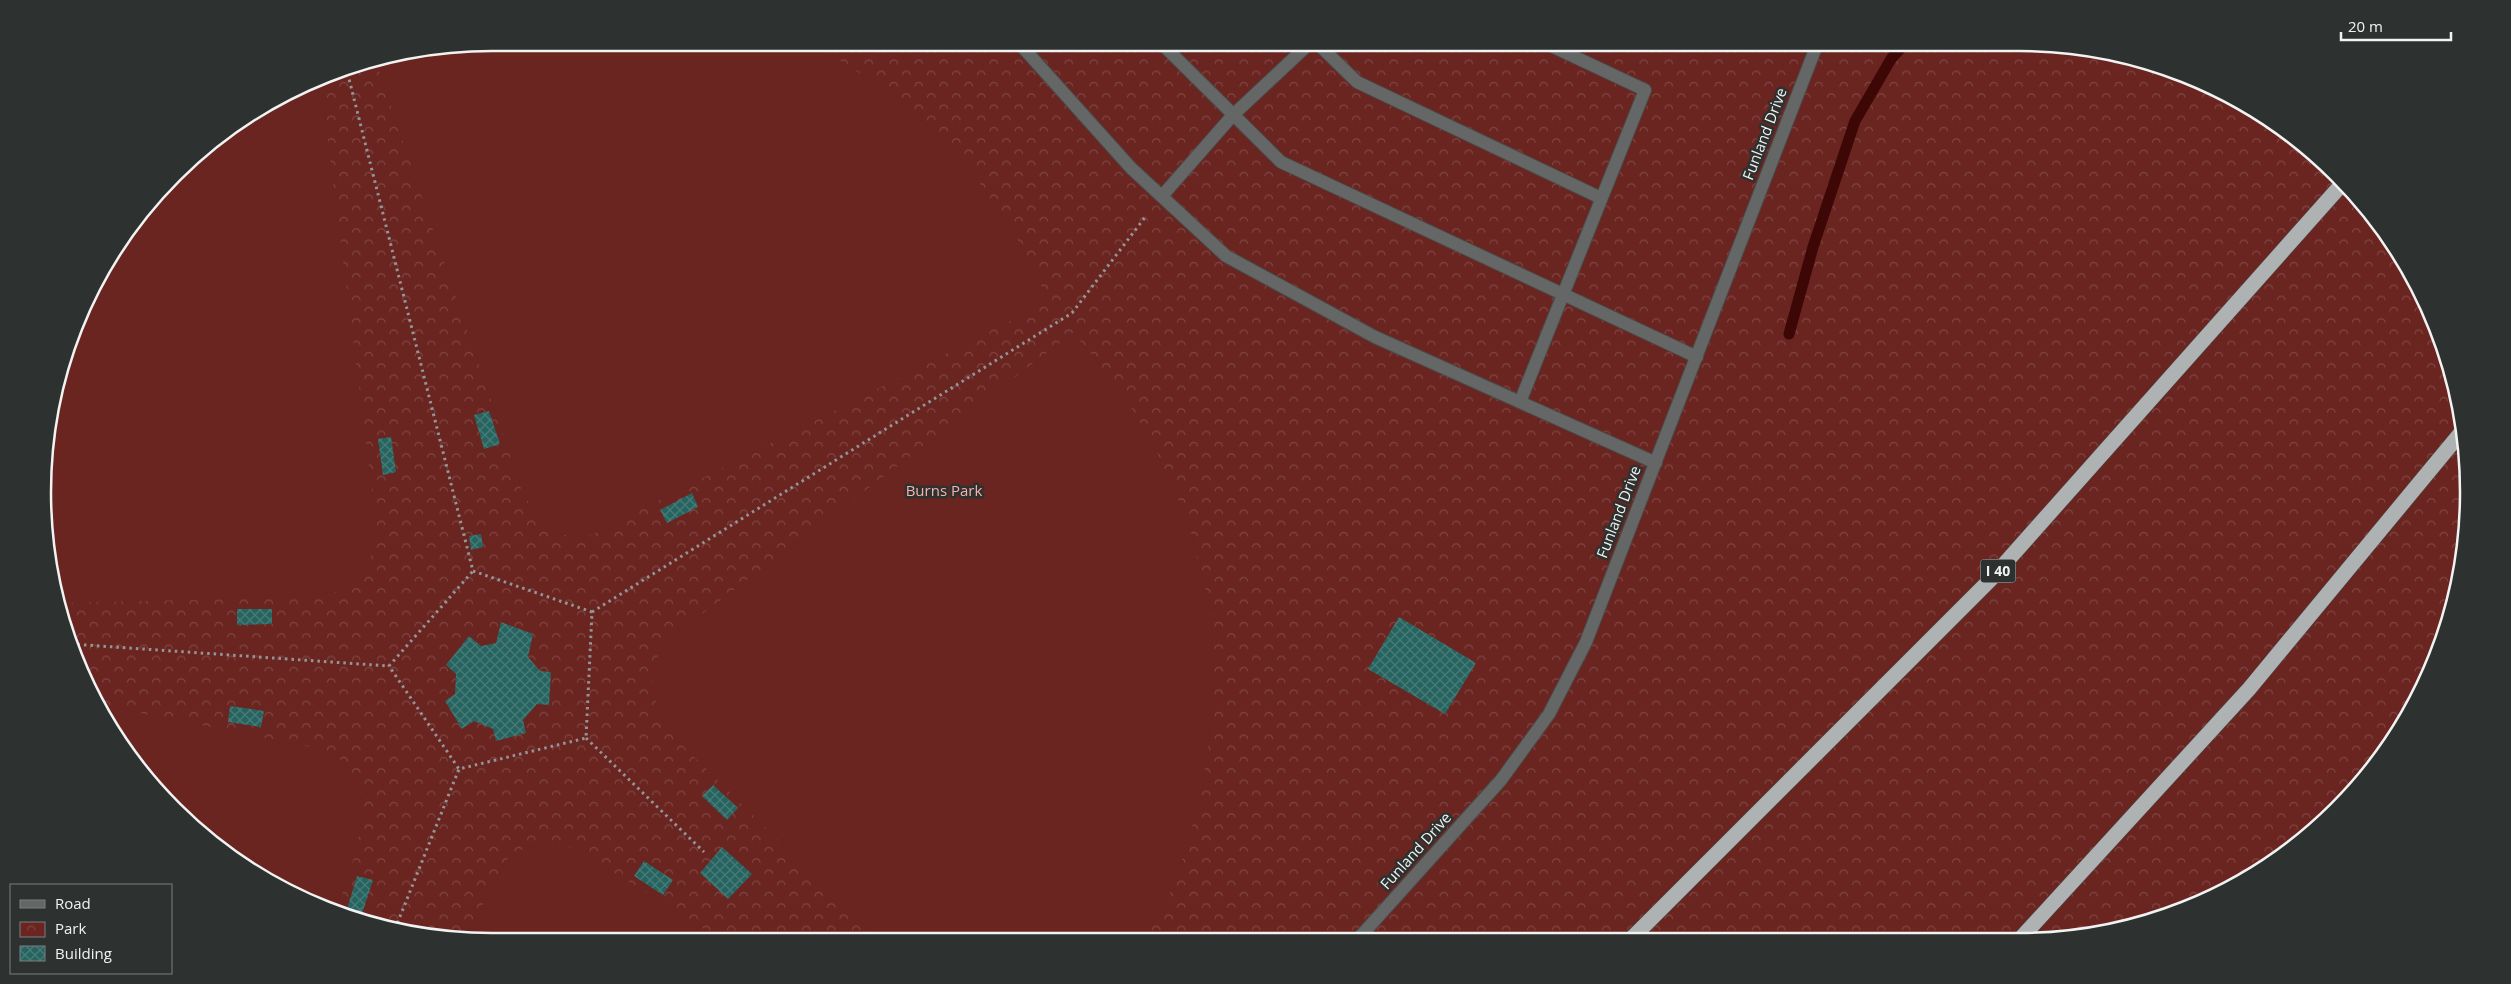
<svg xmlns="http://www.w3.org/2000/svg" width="2511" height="984" viewBox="0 0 2511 984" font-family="'Open Sans',sans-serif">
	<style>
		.park { fill: url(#park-crowns) }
		.garden { fill: #6a2521 }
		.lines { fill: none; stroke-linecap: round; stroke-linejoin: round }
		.stream { stroke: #3d0706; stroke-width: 11 }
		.building { fill: url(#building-cross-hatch) }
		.service-casing { stroke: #484c4b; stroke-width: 14 }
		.tertiary-casing { stroke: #484c4b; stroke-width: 14 }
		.motorway-casing { stroke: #484c4b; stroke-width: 16 }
		.path { stroke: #939696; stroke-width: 3; stroke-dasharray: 2.5 4; stroke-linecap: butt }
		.service { stroke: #656767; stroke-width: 12 }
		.tertiary { stroke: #656767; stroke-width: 12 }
		.motorway { stroke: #aeb2b2; stroke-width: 15 }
		.labels { text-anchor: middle; stroke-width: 5; stroke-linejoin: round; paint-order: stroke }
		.shield { fill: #2d3130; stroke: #b6b9b8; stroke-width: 1 }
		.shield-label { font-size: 14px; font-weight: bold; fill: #f1f3f3 }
		.street-label { font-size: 15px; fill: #f1f3f3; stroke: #2d3130 }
		.park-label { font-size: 15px; fill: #f6b3ab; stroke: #2d3130 }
		.rim { fill: none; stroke: #f1f3f3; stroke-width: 2.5 }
	</style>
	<defs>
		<pattern id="park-crowns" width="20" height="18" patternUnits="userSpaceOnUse" patternTransform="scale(1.25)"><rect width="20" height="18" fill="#6a2521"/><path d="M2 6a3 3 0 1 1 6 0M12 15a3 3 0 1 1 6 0" fill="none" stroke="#804542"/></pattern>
		<pattern id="building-cross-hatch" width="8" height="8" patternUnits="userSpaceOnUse" patternTransform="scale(1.25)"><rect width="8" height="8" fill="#276460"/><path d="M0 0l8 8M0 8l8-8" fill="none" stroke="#477b77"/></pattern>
	</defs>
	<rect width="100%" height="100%" fill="#2d3130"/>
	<path class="park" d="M492,42H2019L2136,58L2218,89L2293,136L2357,196L2408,268L2445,348L2465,434L2468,522L2453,609L2393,741L2315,830L2218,895L2078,938L492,941L375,926L293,895L219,849L118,741L77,664L51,580L46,433L66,347L103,268L196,154L268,103L347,66Z"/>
	<g class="garden">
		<path d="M492,43H813L899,99L965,162L1013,231L1049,301L589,536C582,536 573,537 566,535C544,529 532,509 522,491L376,62Z"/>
		<path d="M320,79L377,529L370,561L343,590L314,597L58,603L51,580L46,433L66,347L103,268L196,154L268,103Z"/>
		<path d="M1073,333L1120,389L1154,446L1188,521L1210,607L1214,706L1201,796L1175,884L1142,940L880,941L667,730C655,703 644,677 662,649C667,641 678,633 685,627Z"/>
		<path d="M99,705L310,747C319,751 333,754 341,760C384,795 349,868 337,911L293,895L219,849L118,741Z"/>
		<path d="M550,845H565L584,854L723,941H492L465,938L508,858L528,846Z"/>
	</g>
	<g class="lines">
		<path class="stream" d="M1789,334L1813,247L1855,121L1891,59L1906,42"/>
	</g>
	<g class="building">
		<path d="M489,411L500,444L484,449L474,415Z"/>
		<path d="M391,437L396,472L383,475L378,439Z"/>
		<path d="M692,493L698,507L667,523L660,510Z"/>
		<path d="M481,534L483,547L471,550L469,536Z"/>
		<path d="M237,609H272V624L237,625Z"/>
		<path d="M1399,617L1476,663L1445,714L1368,669Z"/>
		<path d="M501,622L533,634L528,657L540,671L551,672L549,705L537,704L523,720L526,733L496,741L493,729L474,721L462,729L445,701L455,694L456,674L446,665L469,636L481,646L496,643Z"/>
		<path d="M230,706L264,711L261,727L228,722Z"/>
		<path d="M713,785L738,808L727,820L702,796Z"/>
		<path d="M722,847L752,874L728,899L700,873Z"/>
		<path d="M644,861L673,880L663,895L634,876Z"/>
		<path d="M357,876L373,880L362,914L347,909Z"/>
	</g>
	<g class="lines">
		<defs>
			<g id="service">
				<path d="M1018,42L1131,168L1226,256L1375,337L1656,463"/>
				<path d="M1160,42L1281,162L1697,357"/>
				<path d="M1316,42L1357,82L1601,198"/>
				<path d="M1162,196L1233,115L1311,42"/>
				<path d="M1520,402L1645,90L1543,42"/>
			</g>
			<path id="tertiary" d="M1358,939L1501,780L1549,714L1586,642L1818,42"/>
			<g id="motorway">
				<path d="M2021,938L2249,689L2464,429"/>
				<path d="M1631,939L1991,579L2343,183"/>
			</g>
		</defs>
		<use href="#service" class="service-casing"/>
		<use href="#tertiary" class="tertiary-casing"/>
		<use href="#motorway" class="motorway-casing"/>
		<g class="path">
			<path d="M346,67L473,571"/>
			<path d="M473,571L592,612L586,738L459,769L389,666Z"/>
			<path d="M592,612L1072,313L1146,216"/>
			<path d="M71,644L389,666"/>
			<path d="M586,738L704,852"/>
			<path d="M395,929L459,769"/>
		</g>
		<use href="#service" class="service"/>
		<use href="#tertiary" class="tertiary"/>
		<use href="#motorway" class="motorway"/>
	</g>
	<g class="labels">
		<rect class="shield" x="1980.5" y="559.5" width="35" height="23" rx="4"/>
		<g class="shield-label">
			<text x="1998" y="576">I 40</text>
		</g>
		<g class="street-label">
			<text transform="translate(1765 134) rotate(-69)" y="5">Funland Drive</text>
			<text transform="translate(1619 512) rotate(-69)" y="5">Funland Drive</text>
			<text transform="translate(1416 851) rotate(-48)" y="5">Funland Drive</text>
		</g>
		<g class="park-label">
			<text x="944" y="496">Burns Park</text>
		</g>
	</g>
	<path d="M0 0H2511V984H0ZM492 51H2019A441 441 0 0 1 2460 492V492A441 441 0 0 1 2019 933H492A441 441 0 0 1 51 492V492A441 441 0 0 1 492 51Z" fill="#2d3130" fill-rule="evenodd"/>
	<path class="rim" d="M492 51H2019A441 441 0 0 1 2460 492V492A441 441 0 0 1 2019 933H492A441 441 0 0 1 51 492V492A441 441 0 0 1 492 51Z"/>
	<rect x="10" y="884" width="162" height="90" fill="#2d3130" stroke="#7b7f7e"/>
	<rect x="20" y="900" width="25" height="8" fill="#656767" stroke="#7b7f7e"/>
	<text x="55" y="909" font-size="15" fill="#f1f3f3">Road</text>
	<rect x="20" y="922" width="25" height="15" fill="url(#park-crowns)" stroke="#7b7f7e"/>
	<text x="55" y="934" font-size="15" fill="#f1f3f3">Park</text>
	<rect x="20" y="946" width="25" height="15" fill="url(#building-cross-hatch)" stroke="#7b7f7e"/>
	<text x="55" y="959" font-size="15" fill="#f1f3f3">Building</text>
	<path d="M2341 32v8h110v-8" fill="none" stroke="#f1f3f3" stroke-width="2.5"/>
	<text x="2348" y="32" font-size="15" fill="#f1f3f3" stroke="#2d3130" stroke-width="4" paint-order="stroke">20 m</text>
</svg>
